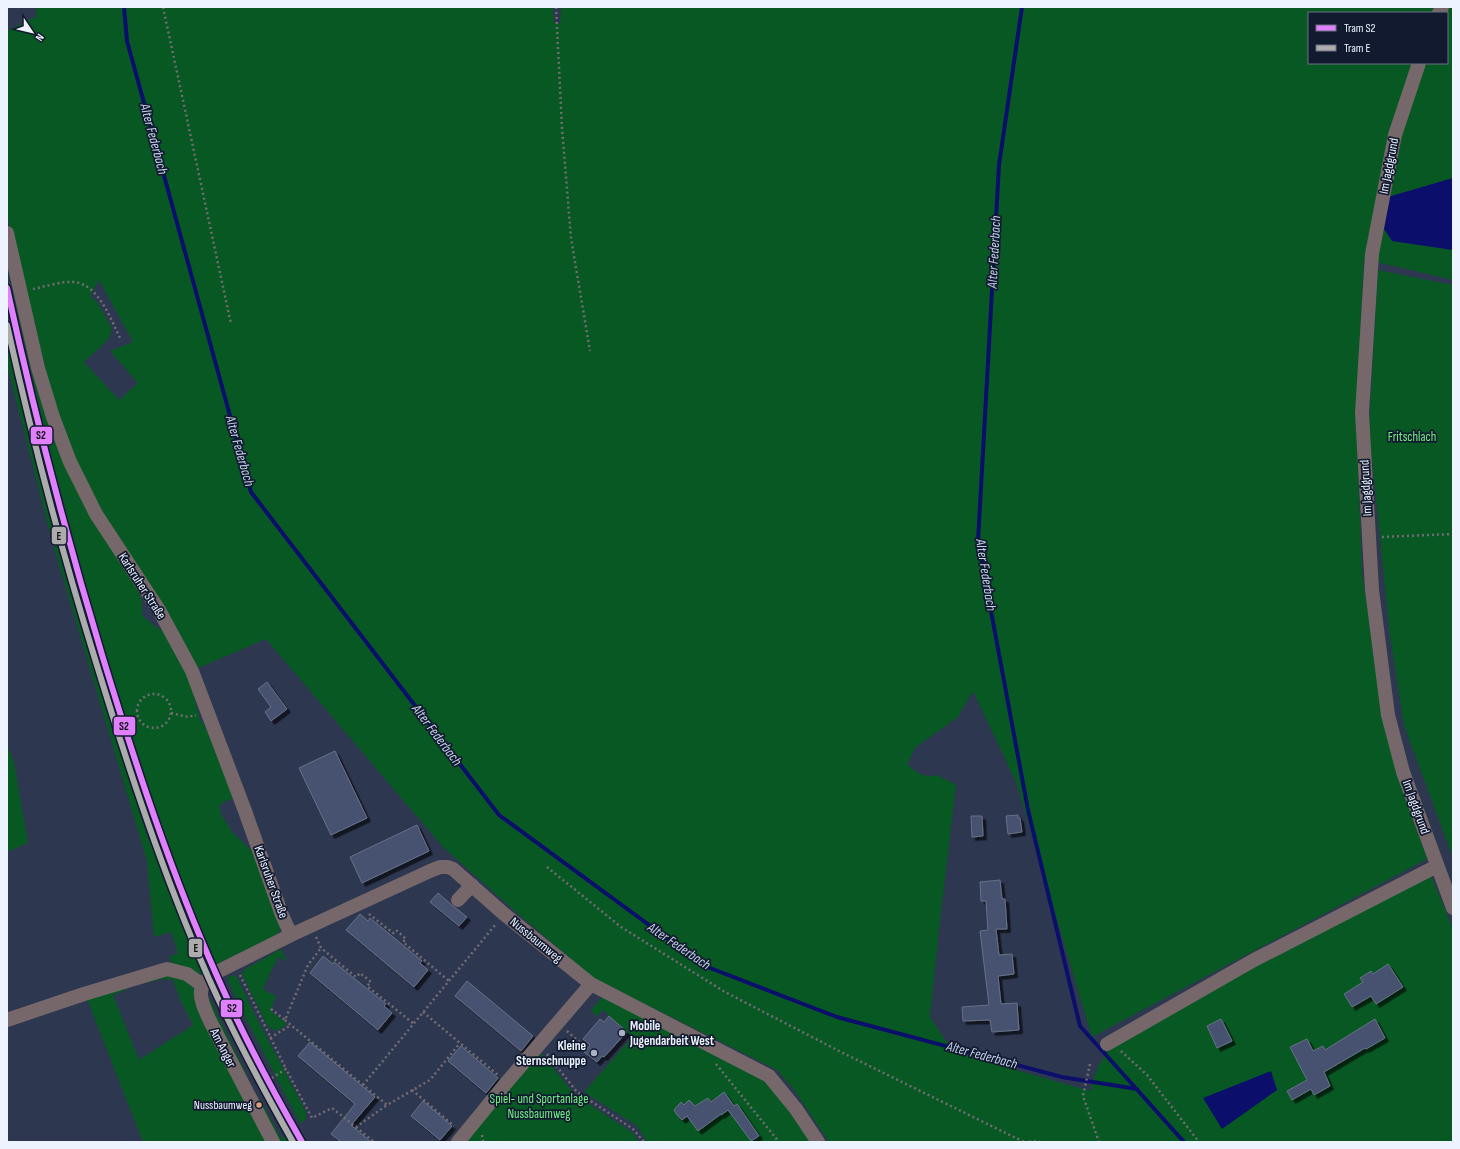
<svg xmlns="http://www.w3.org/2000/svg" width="1460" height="1149" viewBox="0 0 1460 1149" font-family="'Sofia Sans Condensed',sans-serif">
	<defs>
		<filter id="shadow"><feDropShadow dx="3.5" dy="3.5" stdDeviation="0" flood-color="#0009"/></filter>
	</defs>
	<rect width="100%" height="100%" fill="#2e3750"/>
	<path fill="#085824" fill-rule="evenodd" d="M36,7H553L554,22L560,24L561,7H1453V178L1388,197L1392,241L1453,250V280L1364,259L1356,412L1362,574L1385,722L1400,783L1427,859L1092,1037L1016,782L973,691L958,717L916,747L907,764C916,773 925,778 937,775L956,785L939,929L930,1017L953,1052L1090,1091L1098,1066L1110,1048L1149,1024L1430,873L1453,929V1142H829L792,1087L777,1070L595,979L517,913L443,847L266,639L196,669L104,514L78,466L56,410L7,215V31L37,16ZM1309,13H1447V63H1309ZM99,280L133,342L110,351L138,383L119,400L84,362L108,340L112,329L98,303L90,296Z
		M7,249L42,396L136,586L142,601V615L153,625L166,633L188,674L200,719L213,739L233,790L232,799L224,802L219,806L221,814L232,832L256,855L281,925L278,934L215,965L162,831L125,719L96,622L48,446L7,266Z
		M1378,270L1453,285V858L1404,725L1390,636L1369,429Z
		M7,337L33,452L57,538L112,726L148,838L204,972L200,975L174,967L169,957L178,953L171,932L154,937L147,861L52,541L7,365Z
		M7,746L14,762L28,843L7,852Z
		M281,949L287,961L278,957L263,989L276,996L271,1009L272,1012L287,1024L277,1031L268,1027L242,974L245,969Z
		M163,975L182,977L194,987L197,1005L266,1142H143L87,999L125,987L126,990L113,995L139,1060L193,1025L180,999L173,980L161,979L148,983L147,980Z
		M233,975L237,977L255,1015L306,1112V1120L300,1123L243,1013L227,978Z
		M604,995L766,1078L815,1142H647L637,1126L584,1092L632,1037L603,1010L597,1016L591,1010Z
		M209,997L247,1075L244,1077L208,1001Z
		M540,1055H543L575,1095L633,1133L639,1142H465L535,1057Z
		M260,1099L281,1138L286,1136L289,1142H280L256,1101Z"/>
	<path fill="#0b0f6b" d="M1453,178V250L1392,241L1382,226L1388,197Z
		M1271,1071L1277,1090L1222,1129L1203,1098Z"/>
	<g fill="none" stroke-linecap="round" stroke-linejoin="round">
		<path stroke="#0b0f6b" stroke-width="4" d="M124,7L127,41L251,492L499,815L705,966L837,1017L1062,1077L1137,1089
			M1022,7L999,165L978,541L1028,810L1080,1026L1184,1142"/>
	</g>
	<path fill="#47516f" stroke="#687187" filter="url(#shadow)" d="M267,682L287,709L271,721L265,712L271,707L258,689Z
		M335,751L367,818L331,835L299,768Z
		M1018,815V818H1020L1022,832L1008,834L1006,816Z
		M971,816H982L983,836L972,837Z
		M417,825L429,851L362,883L350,857Z
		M1000,880L1002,899H1005L1007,929H996L999,955L1012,954L1014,974L998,976L1001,1004L1017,1003L1019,1030L992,1032L990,1020L963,1021L962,1007L989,1005L980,931L988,930L986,901H981L980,882Z
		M438,893L453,906L467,917L459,926L430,902Z
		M360,914L368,921L370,918L422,961L420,963L428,970L414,987L346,930Z
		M323,956L333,964L334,962L386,1004L384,1006L392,1013L378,1030L310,973Z
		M1388,964L1403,987L1376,1004L1371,996L1352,1007L1344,994L1363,982L1360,978L1371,971L1373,974Z
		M467,981L533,1036L521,1051L455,996Z
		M609,1016L627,1032L604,1057L602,1056L597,1062L584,1052L590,1045L583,1039L600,1019L604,1022Z
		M1221,1019L1232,1041L1217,1048L1207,1026Z
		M1375,1019L1385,1038L1366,1049L1365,1048L1324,1072L1330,1086L1314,1095L1311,1089L1292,1100L1287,1091L1307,1080L1290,1047L1307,1039L1313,1051L1323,1046L1325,1050Z
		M310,1042L375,1097L351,1125L371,1142H341L331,1134L355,1104L298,1056Z
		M461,1046L498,1078L486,1093L448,1061Z
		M724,1092L734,1106L737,1104L759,1136L751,1141L728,1110L721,1115V1114L698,1131L687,1116L682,1120L677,1115L674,1110L681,1102L684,1105L689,1100L695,1106L708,1098L711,1102Z
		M423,1101L452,1126L440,1140L411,1116Z"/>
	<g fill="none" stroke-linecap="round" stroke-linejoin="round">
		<path stroke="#736d73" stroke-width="2.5" stroke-dasharray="2 3" stroke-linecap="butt" d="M163,7L231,324
			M556,7L562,128L571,238L590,351
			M33,289C43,287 63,281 72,282C98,282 111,320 120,338
			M1382,537L1453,534
			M137 711a17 17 0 1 1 34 0a17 17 0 1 1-34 0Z
			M171,713L188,717L196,715
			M547,867L621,927L725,992L841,1052L1024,1142
			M369,914L393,933L396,930L406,939L403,942L449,981
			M316,937L321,948L356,977L360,973L371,982L367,986L414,1024
			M240,975L286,1069
			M271,1009L285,1020L308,965L321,948
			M423,1012L498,1075
			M285,1020L387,1105L430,1080L460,1043
			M567,1031L593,1054L596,1051
			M270,1038L291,1025
			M1121,1051L1147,1075L1199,1142
			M547,1054L577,1092L633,1129L644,1142
			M716,1064L779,1142
			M1090,1064L1083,1096L1099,1142
			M363,1085L496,924
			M259,1086L286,1069L312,1118L332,1108L356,1127L387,1105
			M412,1090L454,1126
			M356,1127L374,1142
			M482,1135L483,1142
			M1029,1142L1033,1141L1040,1142"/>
		<path stroke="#75676a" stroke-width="14" d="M1439,13L1442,7
			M1419,63L1395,135L1372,254L1362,413L1372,590L1388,715L1403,772L1453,908
			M7,233L38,368L53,417L70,462L96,514L159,610L192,671L245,811L282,915L291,935
			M458,900L472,885
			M7,1020L84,994L167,969L187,974L202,985
			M1107,1044L1254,960L1437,866
			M273,1142L210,1021C201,1001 193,987 215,973L291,935L430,871L440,867H448L453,869L504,914L591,984L769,1076L796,1109L818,1142
			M458,1142L507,1082L591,984"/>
		<g stroke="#121a2f" stroke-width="9">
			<path id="tram-1" d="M7,288C34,413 66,536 103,658C136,766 171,873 217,976C242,1033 271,1088 302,1142"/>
		</g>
		<g stroke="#121a2f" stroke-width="9">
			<path id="tram-2" d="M7,325C32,438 61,549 95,659C128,767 163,875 209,979C234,1035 263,1089 293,1142"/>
		</g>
		<use href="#tram-1" stroke="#e180ff" stroke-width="6"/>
		<use href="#tram-2" stroke="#acacac" stroke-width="6"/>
	</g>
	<g fill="#aab1c2" stroke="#121a2f" stroke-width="1.5">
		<circle cx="622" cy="1033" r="4"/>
		<circle cx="594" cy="1053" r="4"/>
	</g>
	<circle fill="#d9a179" stroke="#121a2f" stroke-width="1.5" cx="259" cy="1105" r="3.5"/>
	<g text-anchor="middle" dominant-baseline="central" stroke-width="3.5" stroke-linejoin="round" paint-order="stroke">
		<g font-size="12" fill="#edf3ff" stroke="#121a2f" text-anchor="end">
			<text x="252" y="1105">Nussbaumweg</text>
		</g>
		<g font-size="13" fill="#edf3ff" stroke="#121a2f">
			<text transform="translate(1389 166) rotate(-79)">Im Jagdgrund</text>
			<text transform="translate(1366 488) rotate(-93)">Im Jagdgrund</text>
			<text transform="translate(142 586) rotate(57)">Karlsruher Straße</text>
			<text transform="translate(1416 807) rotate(70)">Im Jagdgrund</text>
			<text transform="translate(271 882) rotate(70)">Karlsruher Straße</text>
			<text transform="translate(536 940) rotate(39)">Nussbaumweg</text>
			<text transform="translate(223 1048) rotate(63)">Am Anger</text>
		</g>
		<g font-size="13" fill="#71f284" stroke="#121a2f">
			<text x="1412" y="437">Fritschlach</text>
			<text x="539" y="1099">Spiel- und Sportanlage<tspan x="539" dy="15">Nussbaumweg</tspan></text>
		</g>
		<g font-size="13" font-weight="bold" fill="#edf3ff" stroke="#121a2f" text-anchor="start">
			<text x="630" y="1026">Mobile<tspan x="630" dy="15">Jugendarbeit West</tspan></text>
			<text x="586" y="1046" text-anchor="end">Kleine<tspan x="586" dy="15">Sternschnuppe</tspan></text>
		</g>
		<g font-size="14" font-style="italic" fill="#c5d1ea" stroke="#121a2f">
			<text transform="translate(154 139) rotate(75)">Alter Federbach</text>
			<text transform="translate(994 252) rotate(-87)">Alter Federbach</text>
			<text transform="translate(240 451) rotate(74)">Alter Federbach</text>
			<text transform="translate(986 575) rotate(81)">Alter Federbach</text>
			<text transform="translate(437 735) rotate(53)">Alter Federbach</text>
			<text transform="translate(679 946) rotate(34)">Alter Federbach</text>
			<text transform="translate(982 1055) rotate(15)">Alter Federbach</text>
		</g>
	</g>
	<g stroke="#121a2f" stroke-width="1.5">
		<rect x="30" y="426" width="23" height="19" rx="4" fill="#e180ff"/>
		<rect x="51" y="526" width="16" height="19" rx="4" fill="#acacac"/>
		<rect x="113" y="716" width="23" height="20" rx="4" fill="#e180ff"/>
		<rect x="188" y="938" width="15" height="20" rx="4" fill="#acacac"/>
		<rect x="220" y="999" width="23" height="19" rx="4" fill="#e180ff"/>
	</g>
	<g font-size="11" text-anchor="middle" font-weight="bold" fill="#111">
		<text x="41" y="439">S2</text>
		<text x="59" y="540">E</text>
		<text x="124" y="730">S2</text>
		<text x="196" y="952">E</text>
		<text x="232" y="1012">S2</text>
	</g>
	<rect width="1460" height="1149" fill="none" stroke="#edf3ff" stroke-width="16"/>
	<rect x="1308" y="12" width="140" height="52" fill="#121a2f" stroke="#6a7182"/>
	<rect x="1316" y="25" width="20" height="6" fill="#e180ff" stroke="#6a7182"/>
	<text x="1344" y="32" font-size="12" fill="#edf3ff">Tram S2</text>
	<rect x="1316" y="45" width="20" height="6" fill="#acacac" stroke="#6a7182"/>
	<text x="1344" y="52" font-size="12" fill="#edf3ff">Tram E</text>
	<g transform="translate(32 32) rotate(125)" stroke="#121a2f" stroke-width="3" paint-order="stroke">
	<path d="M0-3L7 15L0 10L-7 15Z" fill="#edf3ff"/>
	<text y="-6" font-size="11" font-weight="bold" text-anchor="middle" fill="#edf3ff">N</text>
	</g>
</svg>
